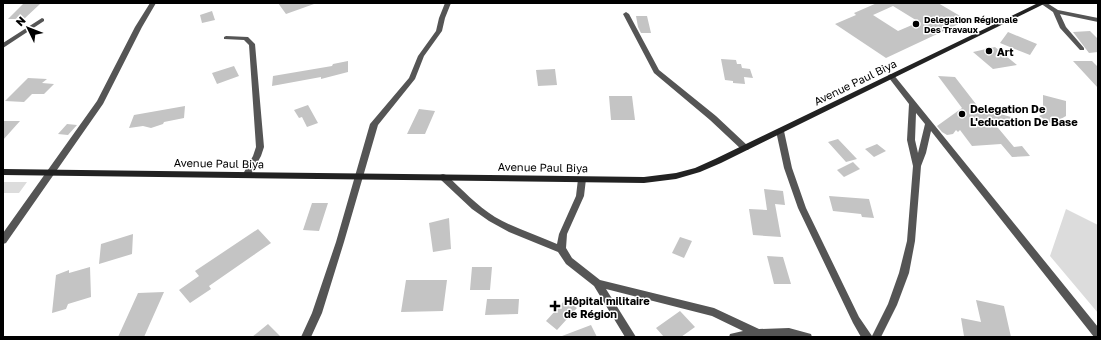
<svg xmlns="http://www.w3.org/2000/svg" width="1101" height="340" viewBox="0 0 1101 340" font-family="'Golos Text',sans-serif">
	<rect width="100%" height="100%" fill="#fff"/>
	<path fill="#dcdcdc" d="M3,182H27L19,193H3Z
		M1066,209L1098,225V313L1050,256Z"/>
	<path fill="#c4c4c4" fill-rule="evenodd" d="M24,3L40,4L24,19H8Z
		M278,3H314V4L286,14Z
		M877,3H938L967,20L886,58L835,24L856,15L854,13ZM893,6L919,22L898,31L873,15Z
		M212,11L215,20L202,23L200,15Z
		M636,16H647L651,33H641L638,27Z
		M1090,31L1098,39V52L1089,53L1073,32Z
		M1008,32L1037,44L1030,55L1000,43Z
		M995,47L1017,65L993,69L973,52Z
		M721,59L736,60L737,64H741L742,68L750,69L753,78L744,77L745,84L733,83V81L725,80Z
		M348,61V72L321,79V77L272,86L273,76L332,66L333,64Z
		M1073,61H1092L1098,67V88Z
		M234,66L239,76L217,84L212,73Z
		M555,69L557,85L538,86L536,70Z
		M938,76L955,77L979,108L1011,117L1010,127L994,123L1014,147L1022,146L1030,156L1012,157L1001,144L972,146L960,130L958,132L956,130L953,134L947,135L942,132L937,126L962,108Z
		M28,78L47,79L42,83L54,84L44,94H32L24,102L5,101Z
		M1043,95L1066,101V116L1052,124L1039,116L1043,114Z
		M609,96H632L635,120H611Z
		M308,105L318,123L307,127L302,117L299,118L294,110Z
		M185,106L184,118L164,122L163,124L151,128L143,126L129,128L134,115Z
		M419,109L435,111L425,134H407Z
		M3,121H20L3,140Z
		M67,124L77,125L68,135L58,134Z
		M838,139L857,159L846,162L828,142Z
		M877,144L886,151L874,157L865,149Z
		M853,162L860,169L844,177L837,170Z
		M764,189L783,191L785,205L775,204L781,237L753,235L749,209L767,210Z
		M829,196L869,199L874,218L862,217L861,214L833,211Z
		M312,203H328L319,231L303,230Z
		M449,218L451,249L433,252L429,223Z
		M258,229L271,243L209,286L211,289L190,303L179,290L199,276L195,271Z
		M133,234L132,254L99,264L101,244Z
		M680,237L692,241L684,258L672,253Z
		M767,256L783,257L791,284H774Z
		M90,267L91,297L68,304L66,309L52,313L56,275L69,270V273Z
		M472,267H492L490,290H470Z
		M406,280H447L443,311L401,312Z
		M164,292L144,337H118L138,293Z
		M487,299H519L518,314L485,315Z
		M565,300L577,308L557,330L546,321Z
		M976,300L1004,306L1011,337H971L964,336L961,318L981,322Z
		M680,311L695,327L681,337H664L656,328Z
		M268,324L281,337H252Z
		M591,325L597,337H562V336Z"/>
	<g fill="none" stroke-linecap="round" stroke-linejoin="round">
		<path fill="#555" fill-rule="evenodd" d="M150,3H156L142,27L103,104L6,243L3,244V233L97,101L135,27Z
			M445,3H451L445,18L442,31L424,56L415,79L378,125L344,242L322,313L311,337H301L312,313L336,242L370,124L409,78L418,56L436,31L439,18Z
			M1040,3H1047L1058,10L1098,18V22L1060,14L1066,27L1084,48V50H1080L1060,28L1053,12Z
			M626,12L629,14L659,70L716,116L748,146L749,148L748,150H742L710,120L654,73L623,14Z
			M42,18L44,19V21L3,48V43Z
			M226,36L248,37L255,44L264,147L261,156L250,176H244L243,174L253,156L256,147L249,45L244,40L224,39V37Z
			M889,74H893L1098,327V337H1094L931,131L926,153L921,166L915,241L909,273L897,305L881,337H861L853,323L798,208L784,168L776,131L780,128L784,131L792,168L806,208L859,317L872,336L888,304L899,273L907,241L913,166L907,140L909,104L889,78L888,76ZM916,113L925,124L918,153L915,140Z
			M443,174L446,175C462,189 477,206 495,217C514,228 537,235 557,244L559,234L576,196L578,179L579,177H585L586,179L584,196L567,234L566,248L572,258L600,280L714,308L759,329L789,328L811,334L812,337H729L730,334L743,331L712,316L606,289L636,337H625L594,286L566,264L558,252L509,232L489,221L472,209L440,179L439,177L440,175Z"/>
		<path fill="#222" fill-rule="evenodd" d="M1038,3H1046L721,163L700,172L676,179L644,183L3,175V169L644,177L676,173L695,168L715,159Z"/>
	</g>
	<g fill="#000" stroke="#fff" stroke-width="1.5">
		<circle cx="916" cy="24" r="4"/>
		<circle cx="989" cy="51" r="4"/>
		<circle cx="962" cy="114" r="4"/>
		<path d="M553 300h4v4h4v4h-4v4h-4v-4h-4v-4h4z"/>
	</g>
	<g text-anchor="middle" dominant-baseline="central" stroke-width="3" stroke-linejoin="round" paint-order="stroke">
		<g font-size="9" font-weight="bold" fill="#000" stroke="#fff" text-anchor="start">
			<text x="924" y="19">Delegation Régionale<tspan x="924" dy="10">Des Travaux</tspan></text>
		</g>
		<g font-size="11" font-weight="bold" fill="#000" stroke="#fff" text-anchor="start">
			<text x="997" y="51">Art</text>
			<text x="970" y="108">Delegation De<tspan x="970" dy="13">L'education De Base</tspan></text>
			<text x="564" y="300">Hôpital militaire<tspan x="564" dy="13">de Région</tspan></text>
		</g>
		<g font-size="11" fill="#000" stroke="#fff">
			<text transform="translate(855 82) rotate(-26)">Avenue Paul Biya</text>
			<text transform="translate(219 163) rotate(1)">Avenue Paul Biya</text>
			<text transform="translate(543 167) rotate(1)">Avenue Paul Biya</text>
		</g>
	</g>
	<rect width="1101" height="340" fill="none" stroke="#000000" stroke-width="8"/>
	<g transform="translate(28 28) rotate(313)" stroke="#ffffff" stroke-width="3" paint-order="stroke">
	<path d="M0-3L7 15L0 10L-7 15Z" fill="#000000"/>
	<text y="-6" font-size="11" font-weight="bold" text-anchor="middle" fill="#000000">N</text>
	</g>
</svg>
